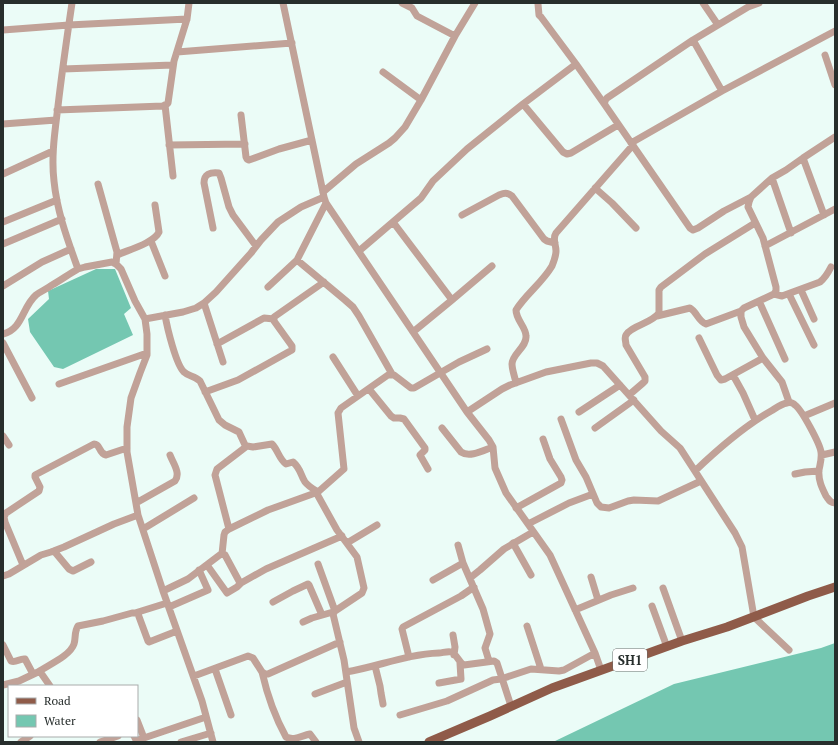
<svg xmlns="http://www.w3.org/2000/svg" width="838" height="745" viewBox="0 0 838 745" font-family="'PT Serif',serif">
	<rect width="100%" height="100%" fill="#ebfcf7"/>
	<path fill="#74c7b1" d="M96,269H115L131,308L124,314L133,335L63,369L54,367L30,332L28,319L49,299L48,291Z
		M835,643V742H553L674,684L821,648Z"/>
	<g fill="none" stroke-linecap="round" stroke-linejoin="round">
		<path stroke="#c1a298" stroke-width="7" d="M72,3C67,37 62,71 58,106C55,131 51,156 54,181C57,212 68,241 78,269
			M283,3L324,197L326,203L467,412L489,440L493,447L495,468L506,493L550,555L595,653L601,670
			M402,3L412,8L417,16L455,36
			M703,3L718,25
			M538,4L539,15L541,17L576,64L605,105
			M3,30L69,25L187,19
			M693,40L722,91
			M177,52L292,43
			M825,55L835,85
			M63,69L173,65
			M383,72L421,100
			M523,104L563,152L567,154L571,153L618,125
			M165,105L173,176
			M57,110L163,106L167,104L168,103L174,61L187,19L189,3
			M241,115L246,157L247,159L249,160L279,149L312,140
			M3,124L56,120
			M631,143L722,91L835,31
			M169,145L245,144
			M803,158L824,215
			M3,174L53,151
			M772,178L791,233
			M98,184L117,252L116,264
			M595,188L612,203L636,228
			M323,192L356,164L389,143L395,138L405,127L421,100L455,36L475,3
			M751,197L724,211L698,228L693,230L690,228L605,105C604,102 605,100 607,98L693,40L748,7L759,3
			M462,215L499,195C504,193 507,192 512,196L544,239L547,241L555,243
			M3,222L57,200
			M393,222L452,300
			M213,228L204,183C204,174 210,172 219,173L221,178L229,207L233,215L256,246
			M151,241L165,276
			M3,244L62,219
			M765,246L835,209
			M359,251L421,198L433,181L467,149L523,104L576,64
			M117,255C128,250 154,243 159,232L155,205
			M297,260L345,300L353,307L359,316L392,374
			M3,286L42,262L71,249
			M268,287L297,260L326,203
			M801,290L814,319
			M774,294L782,296L820,282C826,277 828,273 831,267
			M789,294L814,345
			M759,301L785,359
			M204,303L223,362
			M165,315C167,327 176,365 184,372C188,376 195,376 200,381L219,420L225,425L239,432L245,445L247,446L253,447L272,444C278,450 279,459 286,464L293,462C301,469 300,474 305,482C308,486 313,489 318,492
			M657,316L690,308C697,312 698,321 706,324L741,311
			M413,332L452,300L492,266
			M3,334C23,329 22,307 36,295C41,291 47,289 52,285C61,280 69,274 78,269L85,267L112,262L116,264L121,269L135,301L145,319L183,312L196,308L204,303L216,292L251,253L261,240L278,222L301,207L324,197
			M699,338L717,375L721,380L725,379L763,358
			M3,343L32,398
			M217,344L264,318L274,319
			M333,357L358,396
			M733,375L743,393L755,420
			M516,383C515,377 512,370 512,364C512,354 527,347 526,336C526,327 516,320 516,310C526,294 542,283 552,266C554,261 556,256 556,251C556,244 552,239 556,233L633,145
			M59,384L147,353
			M369,389L391,416L394,418H400L404,419L425,448V450L420,455L428,469
			M205,392L238,380L267,364L292,350V346L274,321V317L324,282
			M629,395L643,383L645,381V377L626,345C626,341 624,338 626,335C631,326 652,323 659,313V290L661,287L705,254L755,223
			M789,402L782,382L763,358L744,327L741,317V311L744,308L774,294L776,291V287L763,238L748,207L749,202L751,197L772,178L786,170L803,158L835,137
			M467,412L502,389L510,385L546,372L591,363H597L603,366L661,431L680,448L735,533L742,547L754,617L789,650
			M579,412L620,385
			M804,416L835,403
			M561,419L576,460L586,477L597,503L601,507L609,508L628,501L634,500L658,501L701,481
			M442,428L461,452C470,458 484,450 493,447
			M595,428L634,400
			M3,436L9,445
			M822,455L835,452
			M695,471C718,449 743,427 771,411C776,408 781,404 787,403C790,402 793,403 795,405C802,410 820,444 821,452C822,459 820,464 819,470C818,480 822,488 826,496C829,500 830,503 835,503
			M795,474L805,472L819,471
			M136,503L175,481C181,473 173,463 170,455
			M516,508L561,483L562,480L561,477L550,459L543,439
			M138,515L163,591L202,701L213,742
			M528,524L569,503L593,494
			M143,529L194,498
			M229,529L215,475L217,469L247,446
			M347,543L377,525
			M513,543L531,575
			M458,545L463,563L483,609L490,634L485,648L489,661
			M54,551L69,569L73,571L91,562
			M222,554L224,535L225,532L229,529L268,510L318,492
			M318,564L335,611
			M23,565L5,522L4,517L6,513L39,491L40,487L35,477V475L94,444C101,444 98,453 106,455L127,448
			M207,565L227,593L237,587L241,583
			M3,576L9,574L41,555L51,552L64,547L114,524L138,515L127,452V427L131,398L140,373L147,355V334L145,319
			M591,577L598,600
			M470,578L480,570L504,549L533,532
			M433,580L463,563
			M663,588L682,641
			M163,591L188,579L221,554H223L225,555L239,581L241,583L266,569L342,536
			M273,602L293,591L308,584L309,585L322,615
			M652,606L667,647
			M169,607L208,590L199,570
			M575,610L611,595L633,588
			M135,613L167,603
			M303,622L312,618L333,612
			M527,626L541,669
			M453,635L455,647L454,655
			M3,645L11,661C16,663 20,658 25,659L33,674
			M409,657L402,629L403,627L461,596L474,587
			M375,666L380,686L381,693L383,704
			M215,669L231,715
			M38,672C48,665 70,656 74,644C76,638 74,632 78,626L103,621L132,613H135L138,614L148,641L149,642L177,631
			M262,672C267,694 275,717 286,737C294,741 301,736 310,734L316,742
			M346,672C377,667 407,654 439,653C442,653 448,651 451,652C457,654 459,663 464,665L494,661L497,663L511,706
			M194,676L248,656L253,658L262,672L265,674H268L340,642
			M439,683L461,679L460,663
			M3,685L19,681L38,672L41,673L50,686
			M315,694L347,682
			M400,715L447,701L493,680L501,679L531,669L559,671L564,670L595,653
			M137,720L144,738
			M134,736L136,740H138L206,717
			M21,742L30,736
			M100,742L118,736
			M181,742L211,733
			M359,742L354,728L344,660L333,614L335,611L362,593L364,588L357,557L337,530L317,494L318,492L344,469L338,413L341,408L388,375H394L411,388H414L459,362L487,349"/>
		<path stroke="#8f5b49" stroke-width="9" d="M429,742L490,716L552,688L682,641L727,627L808,596L835,587"/>
	</g>
	<g text-anchor="middle" dominant-baseline="central" stroke-width="3" stroke-linejoin="round" paint-order="stroke">
		<rect fill="#fff" stroke="#686d6b" stroke-width="1" x="613" y="649" width="34" height="22" rx="3"/>
		<g font-size="13" font-weight="bold" fill="#272e2c">
			<text x="630" y="660">SH1</text>
		</g>
	</g>
	<rect width="838" height="745" fill="none" stroke="#272e2c" stroke-width="8"/>
	<rect x="8" y="685" width="130" height="52" fill="#ffffff" stroke="#a9abab"/>
	<rect x="16" y="698" width="20" height="6" fill="#8f5b49" stroke="#a9abab"/>
	<text x="44" y="705" font-size="12" fill="#272e2c">Road</text>
	<rect x="16" y="715" width="20" height="12" fill="#74c7b1" stroke="#a9abab"/>
	<text x="44" y="725" font-size="12" fill="#272e2c">Water</text>
</svg>
